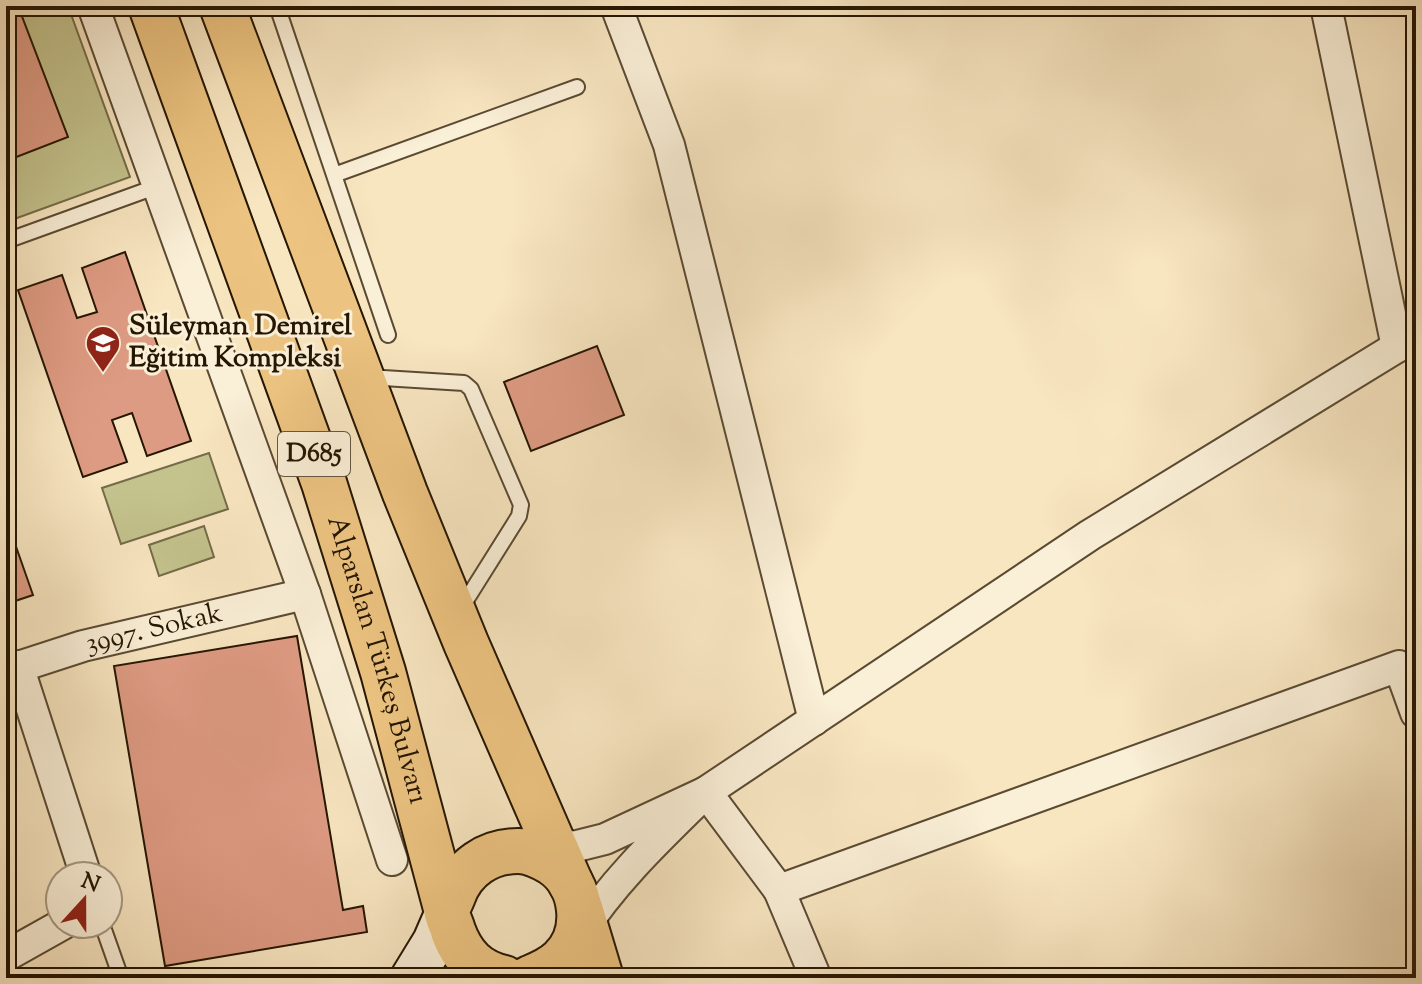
<svg xmlns="http://www.w3.org/2000/svg" width="1422" height="984" viewBox="0 0 1422 984" font-family="'Sorts Mill Goudy',serif">
	<rect width="100%" height="100%" fill="#f8e6c1"/>
	<filter id="stains"><feTurbulence type="fractalNoise" baseFrequency=".0025" numOctaves="4"/><feColorMatrix values="0 0 0 0 .2 0 0 0 0 .09 0 0 0 0 .02 0 0 0 .5 -.17"/></filter>
	<radialGradient id="worn" r=".72"><stop offset=".6" stop-color="#630" stop-opacity="0"/><stop offset="1" stop-color="#630" stop-opacity=".3"/></radialGradient>
	<path fill="#c4c38e" stroke="#746c48" stroke-width="2" d="M6,6H68L130,177L6,222Z
		M209,453L228,509L121,544L102,488Z
		M204,526L214,557L159,576L149,545Z"/>
	<path fill="#de9b83" stroke="#251602" stroke-width="2" d="M6,6H18L68,137L6,161Z
		M125,252L191,441L147,456L132,413L112,420L127,462L83,477L18,290L62,275L77,318L97,312L82,268Z
		M597,346L624,415L531,451L504,382Z
		M6,518L33,595L6,604Z
		M297,636L343,910L363,906L367,932L165,966L114,666Z"/>
	<g fill="none" stroke-linecap="round" stroke-linejoin="round">
		<g stroke="#5a4a32" stroke-width="18">
			<path id="lane" d="M277,6L388,335
				M334,175L577,87
				M6,241L158,186
				M367,377L464,383L471,389L521,505L519,516L460,610
				M102,924L121,978"/>
		</g>
		<g stroke="#5a4a32" stroke-width="34">
			<g id="street">
				<path d="M93,6L305,594L392,860"/>
				<path d="M616,6L669,145L814,720"/>
				<path d="M1326,6L1397,347"/>
				<path d="M18,666L86,876"/>
				<path id="s1" d="M6,671L83,646L305,594"/>
				<path d="M539,849L577,846L605,839L706,792C660,837 613,881 578,936"/>
				<path d="M779,890L1399,666L1416,713"/>
				<path d="M6,956L63,924"/>
				<path d="M816,978L779,890L706,792L1090,535L1397,347L1416,339"/>
			</g>
		</g>
		<g stroke="#251602" stroke-width="46">
			<path id="secondary" d="M412,978L434,942L447,912"/>
		</g>
		<g stroke="#251602" stroke-width="48">
			<g id="highway">
				<path id="s2" d="M151,6L324,483L383,672L447,912"/>
				<path d="M222,6L405,493L466,643L571,884"/>
				<path d="M580,908L601,978"/>
				<path d="M504,978C477,972 462,956 453,931C452,926 448,919 447,913C447,908 451,901 453,896C463,868 488,851 518,851C531,851 542,857 552,863C584,884 589,934 561,960C552,969 542,973 530,978"/>
			</g>
		</g>
		<use href="#lane" stroke="#faefd7" stroke-width="14"/>
		<use href="#street" stroke="#faefd7" stroke-width="30"/>
		<use href="#secondary" stroke="#faefd7" stroke-width="42"/>
		<use href="#highway" stroke="#ecc380" stroke-width="44"/>
	</g>
	<defs>
		<g id="school-pin" transform="scale(1.8)"><path d="M0 17L-7.5 6A9.5 9.5 0 1 1 7.5 6Z" fill="#8f2418" stroke="#faefd7"/><path d="M0-5L7-2L0 1L-7-2ZM-4 1L0 2.5L4 1V4Q0 6-4 4Z" fill="#fff"/></g>
	</defs>
	<g fill-rule="evenodd">
		<use href="#school-pin" x="103" y="343"/>
	</g>
	<g text-anchor="middle" dominant-baseline="central" stroke-width="6" stroke-linejoin="round" paint-order="stroke">
		<rect fill="#faefd7" stroke="#655742" stroke-width="2" x="278" y="432" width="72" height="44" rx="6"/>
		<g font-size="26" font-weight="bold" fill="#251602">
			<text x="314" y="454">D685</text>
		</g>
		<g font-size="28" font-weight="bold" fill="#251602" stroke="#faefd7" text-anchor="start">
			<text x="129" y="327">Süleyman Demirel<tspan x="129" dy="32">Eğitim Kompleksi</tspan></text>
		</g>
		<g font-size="28" fill="#251602" stroke="#faefd7">
			<text stroke="none"><textPath href="#s1" startOffset="154">3997. Sokak</textPath></text>
			<text stroke="none"><textPath href="#s2" startOffset="692">Alparslan Türkeş Bulvarı</textPath></text>
		</g>
	</g>
	<rect width="1422" height="984" fill="none" stroke="#f8e6c1" stroke-width="32"/>
	<rect x="8" y="8" width="1406" height="968" fill="none" stroke="#251602" stroke-width="4"/>
	<rect x="16" y="16" width="1390" height="952" fill="none" stroke="#251602" stroke-width="2"/>
	<g transform="translate(84 900) rotate(21)"><circle r="38" fill="#faefd7" stroke="#a59882" stroke-width="2"/>
	<path d="M0-6L14 30L0 20L-14 30Z" fill="#8f2418"/>
	<text y="-12" font-size="22" font-weight="bold" text-anchor="middle" fill="#251602">N</text>
	</g>
	<rect width="100%" height="100%" filter="url(#stains)"/>
	<rect width="100%" height="100%" fill="url(#worn)"/>
</svg>
